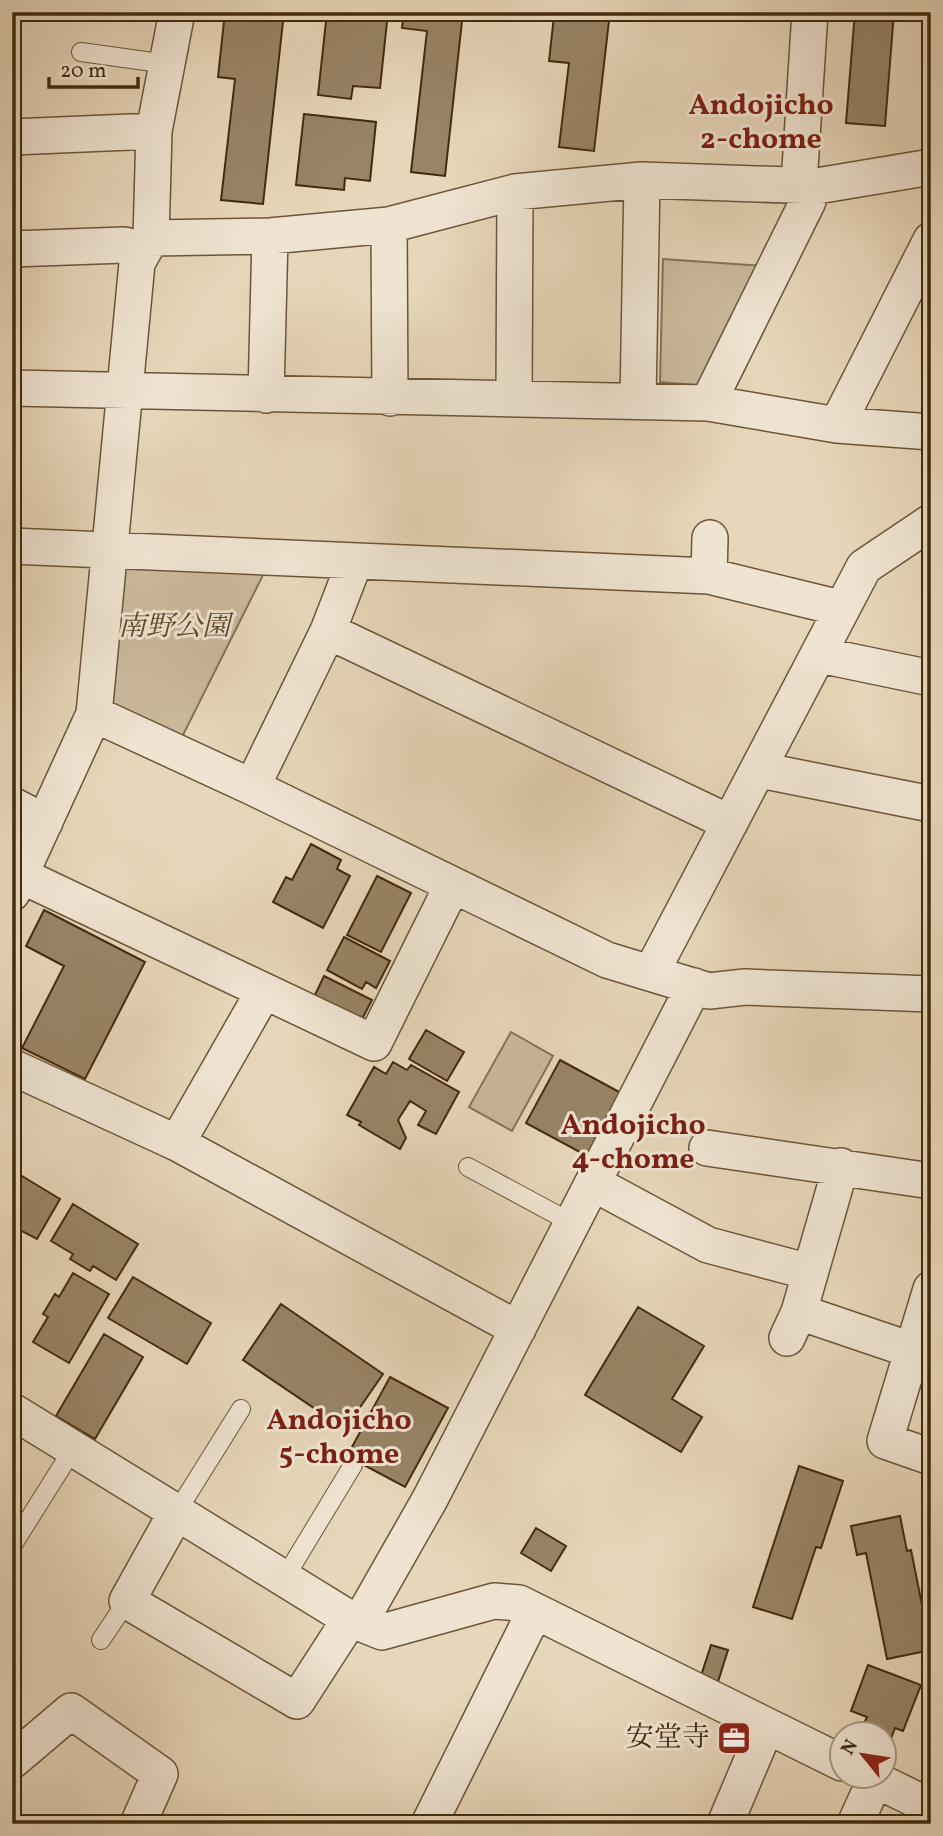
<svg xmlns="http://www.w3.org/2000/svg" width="943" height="1836" viewBox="0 0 943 1836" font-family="Vollkorn,'Noto Serif JP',serif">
	<rect width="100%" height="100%" fill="#e7d6b9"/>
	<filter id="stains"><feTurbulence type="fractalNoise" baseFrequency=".00286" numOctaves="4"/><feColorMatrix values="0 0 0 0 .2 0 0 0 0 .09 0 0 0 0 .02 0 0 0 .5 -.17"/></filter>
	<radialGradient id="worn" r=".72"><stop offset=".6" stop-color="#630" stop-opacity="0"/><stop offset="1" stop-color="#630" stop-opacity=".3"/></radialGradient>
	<path fill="#cbb99c" stroke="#877254" stroke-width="2" d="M663,259L765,266L706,386L660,382Z
		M130,564L266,569L181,739L110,704L122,571Z
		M511,1032L553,1056L512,1131L469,1107Z"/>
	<path fill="#988466" stroke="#432b0d" stroke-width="2" d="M225,12H284L263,204L221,200L235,79L218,77Z
		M327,12H388L380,88L353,86L351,99L318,95Z
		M404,12H463L445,176L411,172L427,31L402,28Z
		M488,12H515L514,21L488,18Z
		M526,12H559L558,16Z
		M575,12H610L594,151L559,147L569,63L549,61L554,16L574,18Z
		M855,12H894L885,126L846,123Z
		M931,36V130L924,129Z
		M304,114L376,122L370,181L345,178L344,190L296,185Z
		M311,844L341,860L337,869L350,876L323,928L273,902L286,877L292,880Z
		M377,876L411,893L381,952L347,935Z
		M44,910L145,962L85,1079L22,1048L64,966L26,946Z
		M344,937L390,961L376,988L366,982L362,989L327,970Z
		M324,976L372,1000L359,1025L312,1001Z
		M426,1030L464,1052L447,1081L409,1059Z
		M560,1060L621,1093L587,1156L526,1123Z
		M393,1062L407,1070L411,1065L459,1092L436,1134L418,1125L426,1111L410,1101L398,1120L406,1138L400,1149L359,1125L361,1122L347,1115L374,1067L386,1074Z
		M12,1170L60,1199L37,1239L12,1226Z
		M73,1204L138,1244L116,1280L93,1266L90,1271L70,1259L73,1254L51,1241Z
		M73,1273L109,1294L69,1363L33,1342L48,1317L43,1314L55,1294L59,1297Z
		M133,1277L211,1323L187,1364L108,1318Z
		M281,1304L383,1374L345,1429L243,1360Z
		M638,1307L704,1346L672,1399L702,1417L681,1452L585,1395Z
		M104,1334L143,1357L95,1439L56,1416Z
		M390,1377L448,1408L405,1487L347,1456Z
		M799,1466L843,1481L821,1548L816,1547L792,1619L753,1607Z
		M900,1516L907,1551L911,1550L931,1650L887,1659L866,1553L857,1555L851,1526Z
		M536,1528L566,1546L551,1571L521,1553Z
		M711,1645L728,1650L717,1685L700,1679Z
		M868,1665L921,1685L903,1731L895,1728L890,1741L884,1739V1734L861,1730L867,1717L851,1711Z
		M732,1734H737V1742L732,1743L729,1739Z"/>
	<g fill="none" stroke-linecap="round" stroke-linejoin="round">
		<g stroke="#6c5638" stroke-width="20">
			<path id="lane" d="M81,52L167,64
				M468,1167L572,1223
				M176,1513L241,1409
				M12,1546L73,1449
				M284,1579L353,1465
				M101,1640L127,1601"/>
		</g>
		<g stroke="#6c5638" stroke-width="38">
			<path id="street" d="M12,137L154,131
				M799,184L810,12
				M389,225L390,398
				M151,238L270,236L389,225L515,192L642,180L817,186L931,167
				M12,249L124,245L144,250
				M12,388L708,403L837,425L931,432
				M266,395L270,236
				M514,398L515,192
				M638,400L642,180
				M708,403L808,201V185
				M837,425L931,240
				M12,546L709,576L840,608
				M709,576L710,538
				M328,631L730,823
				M820,655L931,678
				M94,714L252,787L607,960L709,991L745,987L931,994
				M760,770L931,804
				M252,787L328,631L355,561
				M12,805L45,822
				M20,875L374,1043L452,886
				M12,893L94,714L137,263L151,238L154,131L177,12
				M651,973L864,567L931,522
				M12,1067L177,1143L518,1329
				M177,1143L264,991
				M707,1148L931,1181
				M593,1183L708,1245L810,1272
				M931,1289L885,1441L931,1457
				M799,1312L914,1351
				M787,1338L799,1312L841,1166
				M12,1411L350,1619L382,1632L494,1601L519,1603L842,1763
				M176,1513L127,1601L297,1701L350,1619
				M360,1622L430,1499L694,986
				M12,1761L71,1711L160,1774L138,1824
				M868,1776L931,1807
				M429,1824L535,1611
				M725,1824L766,1727
				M855,1824L875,1780"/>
		</g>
		<use href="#lane" stroke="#efe4d2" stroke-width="18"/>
		<use href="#street" stroke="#efe4d2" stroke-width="35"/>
	</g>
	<defs>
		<g id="office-square" transform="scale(1.75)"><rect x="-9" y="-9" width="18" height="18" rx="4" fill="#8f2418" stroke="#efe4d2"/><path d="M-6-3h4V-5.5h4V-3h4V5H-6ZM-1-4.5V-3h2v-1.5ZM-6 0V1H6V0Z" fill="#fff"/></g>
	</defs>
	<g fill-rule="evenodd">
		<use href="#office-square" x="734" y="1738"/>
	</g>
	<g text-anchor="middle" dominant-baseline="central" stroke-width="6" stroke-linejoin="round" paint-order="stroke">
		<g font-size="28" font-style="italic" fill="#5e472a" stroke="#efe4d2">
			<text x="174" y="627">南野公園</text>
		</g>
		<g font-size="28" fill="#432b0d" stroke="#efe4d2" text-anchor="end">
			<text x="710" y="1738">安堂寺</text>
		</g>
		<g font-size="30" font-weight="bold" fill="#7a1f14" stroke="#efe4d2">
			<text x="761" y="106">Andojicho<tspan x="761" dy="34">2-chome</tspan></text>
			<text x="633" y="1126">Andojicho<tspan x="633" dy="34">4-chome</tspan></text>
			<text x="339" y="1421">Andojicho<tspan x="339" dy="34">5-chome</tspan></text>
		</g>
	</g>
	<rect width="943" height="1836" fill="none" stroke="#e7d6b9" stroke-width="42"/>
	<rect x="14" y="14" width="915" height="1808" fill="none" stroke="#432b0d" stroke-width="3.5"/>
	<rect x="21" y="21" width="901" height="1794" fill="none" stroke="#432b0d" stroke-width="2"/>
	<g transform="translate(863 1755) rotate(300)"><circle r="33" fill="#efe4d2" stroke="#aa9a83" stroke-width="2"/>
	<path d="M0-5L12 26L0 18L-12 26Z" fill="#8f2418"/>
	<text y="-10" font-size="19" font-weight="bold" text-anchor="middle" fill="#432b0d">N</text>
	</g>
	<path d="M49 77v10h89v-10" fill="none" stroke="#432b0d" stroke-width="3.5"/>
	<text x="60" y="77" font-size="21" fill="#432b0d" stroke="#efe4d2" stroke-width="5" paint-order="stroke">20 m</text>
	<rect width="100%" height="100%" filter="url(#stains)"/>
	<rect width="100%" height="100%" fill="url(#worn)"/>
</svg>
